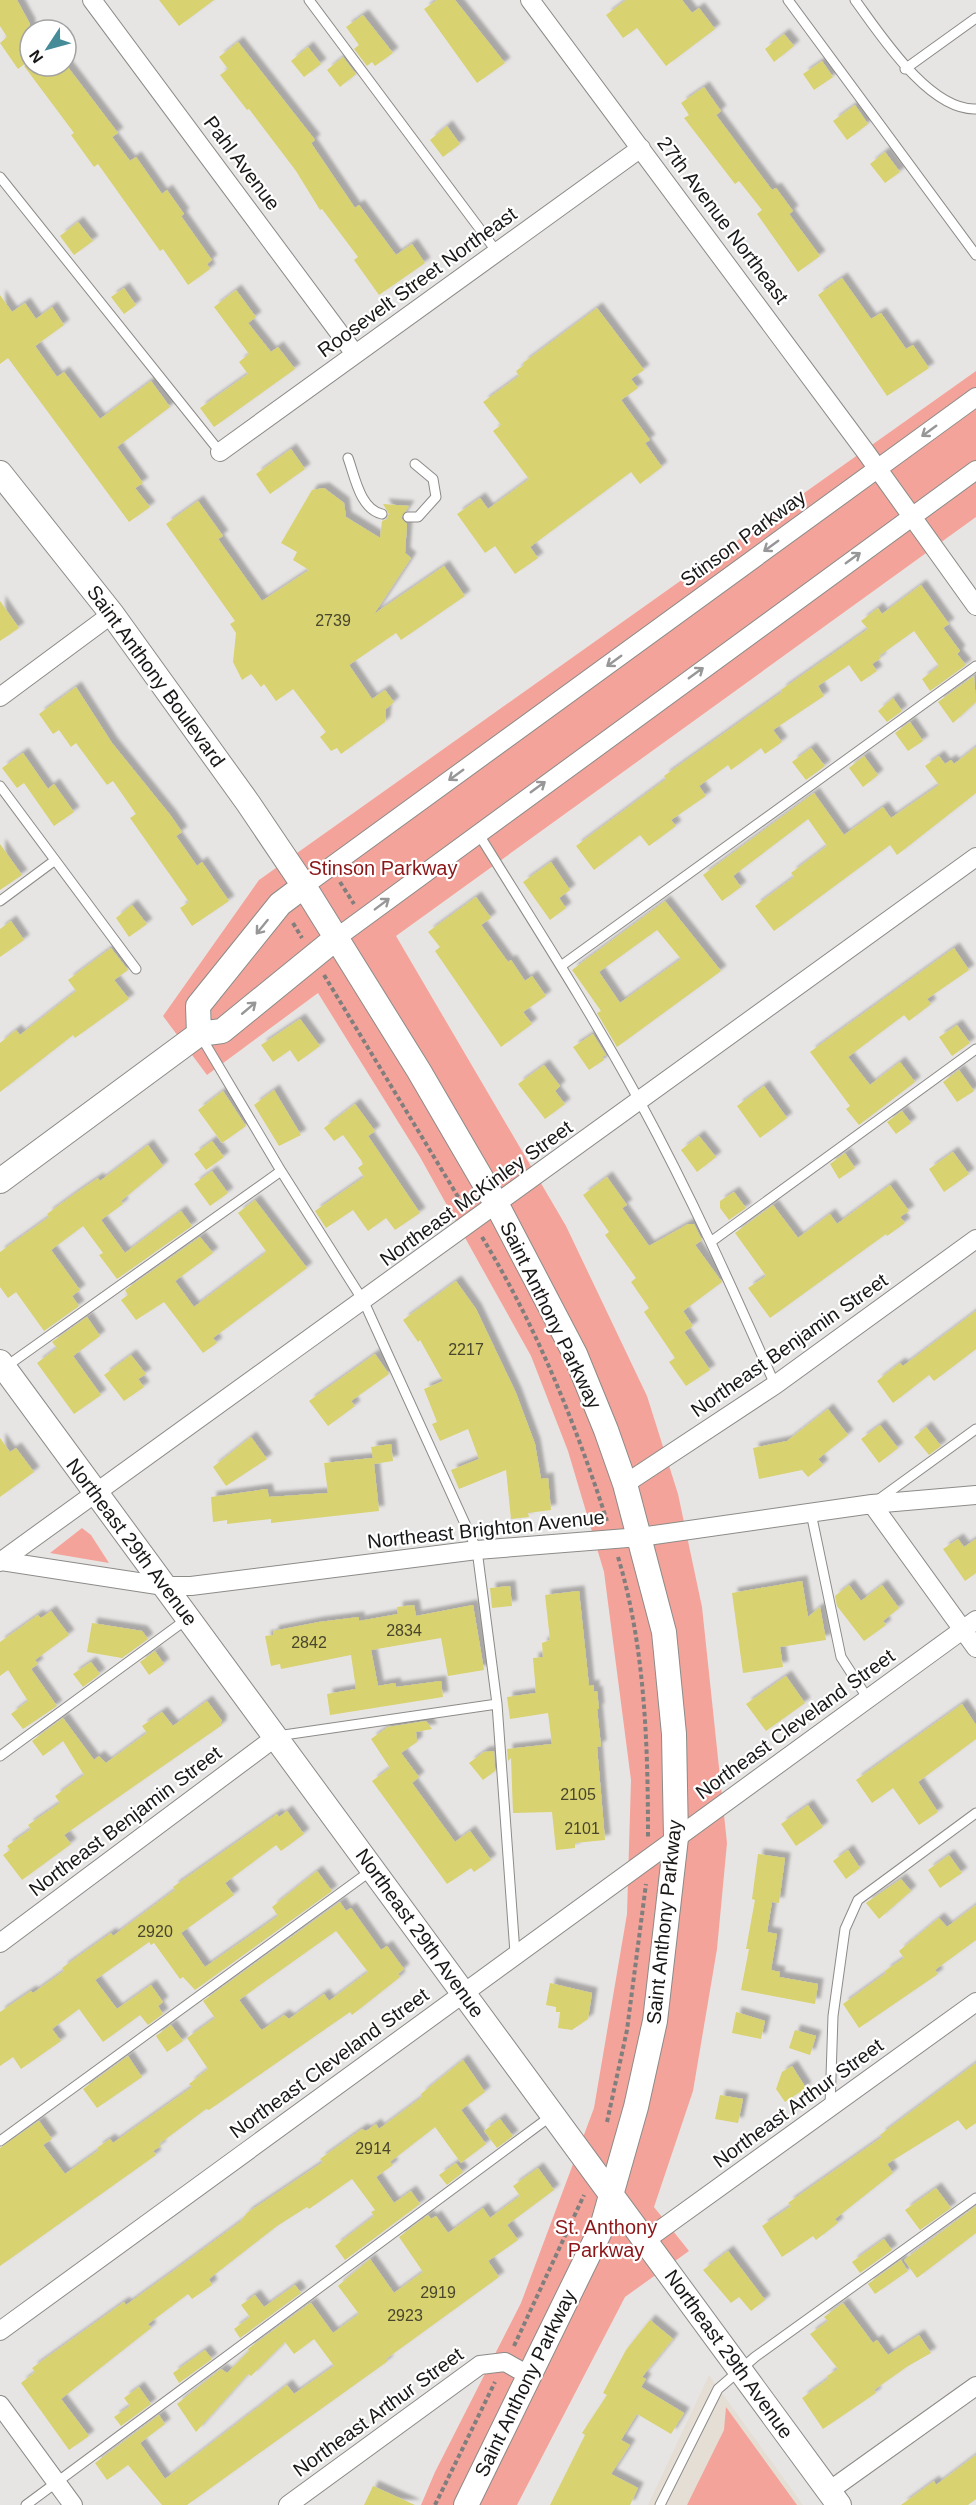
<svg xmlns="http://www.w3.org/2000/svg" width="976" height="2505" viewBox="0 0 976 2505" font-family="Helvetica,sans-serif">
	<defs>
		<filter id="shadow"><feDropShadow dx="5.5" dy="-5.5" stdDeviation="1.5" flood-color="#0004"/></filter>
	</defs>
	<rect width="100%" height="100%" fill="#e7e5e3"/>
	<path fill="#e4ded4" d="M709,2375L803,2505H648Z"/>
	<path fill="#f4a39a" d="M976,371V517L396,936L566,1226L647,1396L678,1494L702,1607L727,1843L717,1949L693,2091L654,2207L689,2251L625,2297L517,2505H421L435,2472L521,2303L594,2108L627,1914L631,1780L604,1572L568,1451L531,1356L420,1157L318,993L207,1075L163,1016L259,880Z
		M82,1528L91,1535L109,1563L50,1553Z
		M726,2407L797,2505H687L724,2430Z"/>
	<path fill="#d8d26f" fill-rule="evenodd" filter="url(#shadow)" d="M0,0H17L30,24V60L18,69L0,43L7,37L0,26Z
		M159,0H214L179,26Z
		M437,0H455L505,63L477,83L424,9Z
		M626,0H682L692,13L699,8L715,29L666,66L637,28L623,38L606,15Z
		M363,15L393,53L375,66L372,62L367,66L354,49L359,45L346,27Z
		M784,34L794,46L774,62L765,49Z
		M238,42L315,140L311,143L355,208L359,205L396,255L412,244L425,263L379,295L354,260L358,257L322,209L320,210L296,171L249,109L247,110L220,75L228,69L219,57Z
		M308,47L321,64L304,77L291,61Z
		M343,57L356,74L340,87L327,70Z
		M822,61L833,77L814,90L803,74Z
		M24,66H67L118,133L112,137L130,161L136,157L162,194L167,190L184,214L181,216L212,260L207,264L210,269L188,285L163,249L160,251L98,164L94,167L71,135L74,133Z
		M704,87L721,111L716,115L772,190L776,188L793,211L789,214L820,256L798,272L757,214L762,210L739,181L735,184L684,118L689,115L681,103Z
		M855,105L868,124L847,140L833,121Z
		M447,126L460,144L443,157L430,140Z
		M885,152L900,172L885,183L870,164Z
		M78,222L93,241L74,255L60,236Z
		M842,278L871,319L881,313L906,349L913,345L929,368L887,396L818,295Z
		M124,288L136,305L124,314L111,297Z
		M236,290L256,317L248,323L271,352L278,347L295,369L214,427L200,408L248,374L239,362L249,354L214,307Z
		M0,295L12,312L25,303L36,319L52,307L64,325L35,346L57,377L64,372L100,419L151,381L170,407L117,447L143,483L135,488L150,507L129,522L8,358L0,364Z
		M597,308L644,370L631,379L638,388L621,400L650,440L645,443L662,467L640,484L631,472L530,547L538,558L515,574L495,546L485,553L457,514L480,498L488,509L529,479L493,431L501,425L483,402L519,376L516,371L524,365L523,363Z
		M291,449L305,469L270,494L256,474Z
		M324,488L344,503L346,517L380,538L382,521L387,519L389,514L383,504L409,506L401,518L407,524L405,553L411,558L374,614L444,566L465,596L401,640L396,633L349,665L372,699L385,690L394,702L386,709L385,722L341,754L337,748L331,751L320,737L326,732L293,689L276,701L264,684L261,687L251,674L242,680L233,662L236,633L230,624L235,621L166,524L198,501L223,536L218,539L262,601L309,570L293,560L297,552L281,543L312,490Z
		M921,585L949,624L943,628L960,651L957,654L966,665L930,691L922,679L939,666L914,631L879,656L881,658L872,664L877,671L861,682L849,665L818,686L824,696L773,730L782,742L765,754L761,748L731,770L728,765L699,786L706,796L671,820L676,826L649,846L640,835L594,870L576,846L666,779L664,776L782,692L781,690L868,629L861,621L878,608L882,614Z
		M0,601L19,628L0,641Z
		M974,676L976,702L953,723L938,702Z
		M76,687L112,743L171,816L182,832L176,836L197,866L202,862L229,901L192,926L180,908L189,902L130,818L136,814L113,781L107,785L76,743L71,747L59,730L53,734L39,714Z
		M893,698L902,711L887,722L878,711Z
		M910,722L923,741L908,751L895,733Z
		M976,747V793L897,855L890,845L774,931L755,906L794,877L791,873L827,846L808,819L733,876L741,887L722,901L703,875L814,793L844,835L883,807L891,818L939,785L925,766L939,756L945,764L951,760L954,764Z
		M811,748L825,766L806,780L792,762Z
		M23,753L48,789L54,784L74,812L54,826L24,783L17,788L2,768Z
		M864,756L878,775L863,787L849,768Z
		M0,844L22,875L0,890Z
		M551,862L570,890L559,898L566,908L550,920L523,882Z
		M476,897L491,918L481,925L508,962L511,960L525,981L532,976L546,996L523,1012L532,1024L501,1047L435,951L440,947L428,932Z
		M665,901L721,971L617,1047L597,1013L601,1011L572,970ZM657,930L681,959L620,1003L599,972Z
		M132,905L147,924L129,937L116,918Z
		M11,921L24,940L0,957V929Z
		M111,948L128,970L114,980L129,999L75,1038L73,1035L0,1092V1043L16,1030L20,1035L76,991L68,980Z
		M954,948L969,970L927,999L931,1004L909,1021L904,1015L848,1057L870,1085L900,1062L915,1082L859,1125L846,1109L850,1106L810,1052Z
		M300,1019L320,1046L298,1062L290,1050L273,1062L261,1045Z
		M957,1025L970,1043L952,1056L939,1037Z
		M593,1034L606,1055L602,1057L604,1060L589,1070L573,1047Z
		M544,1065L560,1086L555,1091L565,1104L545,1119L518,1084Z
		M959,1070L974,1091L957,1102L943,1082Z
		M764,1086L787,1118L760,1138L737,1106Z
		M274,1090L301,1135L279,1146L254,1105Z
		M223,1091L246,1126L222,1143L198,1110Z
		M355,1104L375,1131L368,1136L420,1213L395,1230L386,1218L368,1231L353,1210L326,1228L315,1211L364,1177L358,1168L363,1164L361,1160L343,1135L334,1141L324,1128Z
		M902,1111L911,1123L896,1134L887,1122Z
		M699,1136L716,1157L697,1172L681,1150Z
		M212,1141L224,1157L206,1170L194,1154Z
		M148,1145L163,1166L121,1201L123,1204L101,1220L125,1253L181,1211L192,1226L117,1279L99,1255L103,1253L83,1226L51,1250L80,1290L72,1296L79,1306L44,1331L16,1292L8,1298L0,1287V1252L49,1217L47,1214L76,1193L98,1178L100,1181Z
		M953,1152L969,1174L944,1192L929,1169Z
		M845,1153L855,1168L839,1179L830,1164Z
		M212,1171L228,1193L210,1206L194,1184Z
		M607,1177L627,1205L622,1208L649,1246L688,1224H694L702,1240L695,1245L722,1282L683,1311L693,1326L684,1332L710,1370L686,1386L669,1362L675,1358L644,1312L649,1308L631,1282L636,1278L605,1235L609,1232L583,1195Z
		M890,1185L909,1211L900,1217L905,1223L887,1236L886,1234L770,1318L748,1288L766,1276L735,1233L773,1205L798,1238L830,1214L837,1224Z
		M734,1192L746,1208L729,1220L720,1208V1201Z
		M255,1200L307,1268L213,1338L217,1343L203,1353L164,1302L136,1320L121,1300L128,1295L125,1290L200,1237L213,1253L175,1281L194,1307L263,1255L266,1251L238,1213Z
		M456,1281L476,1309L516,1393L535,1444L541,1479L548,1478L551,1510L528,1513L529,1517L511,1519L506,1470L459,1489L451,1470L479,1459L468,1429L440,1441L432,1424L437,1422L424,1389L443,1381L420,1340L418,1342L403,1320Z
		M976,1311V1349L934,1381L929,1375L893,1403L877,1381L900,1363L903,1366Z
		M87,1317L100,1336L73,1356L101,1395L74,1414L37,1363L57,1348L52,1342Z
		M375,1354L389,1374L351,1401L355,1406L328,1426L309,1401Z
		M131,1355L146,1374L138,1379L144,1387L124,1401L104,1375Z
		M828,1409L848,1435L818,1459L823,1465L808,1477L802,1470L759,1479L753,1448L787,1441Z
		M880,1425L898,1448L879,1463L861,1439Z
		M926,1427L941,1446L929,1455L914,1437Z
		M251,1437L267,1459L226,1486L213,1467Z
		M0,1438L10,1452L16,1448L34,1472L0,1497Z
		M391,1444L393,1461L374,1464L379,1511L271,1523V1519L227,1524V1520L213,1522L211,1497L267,1489L269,1497L328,1493L324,1463L373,1458L371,1447Z
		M958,1539L964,1547L976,1539V1573L965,1581L943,1549Z
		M802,1581L808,1617L820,1607L826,1640L780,1647L783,1667L743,1673L732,1593Z
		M849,1585L861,1601L882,1585L899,1608L883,1621L886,1625L864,1641L837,1606L835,1596Z
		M510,1586L512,1606L492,1608L490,1588Z
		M579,1591L589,1686L594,1685V1692L597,1691L599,1709H597L601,1746L597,1747L605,1840L575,1843V1848L556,1850L552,1812L513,1813L511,1758L508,1761L507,1749L552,1744L548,1713L510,1719L507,1697L536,1693L533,1658L543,1657L542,1643L550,1640L545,1595Z
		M414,1605L416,1616L473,1605L484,1670L448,1676L441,1638L371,1650L378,1686L395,1683L396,1687L441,1681L443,1697L330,1715L327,1694L356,1689L351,1655L281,1669L280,1664L271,1666L265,1636L273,1635V1631L319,1622L359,1617V1621L398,1614L397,1607Z
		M51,1611L69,1635L35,1660L38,1664L31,1669L57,1706L23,1729L11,1714L28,1701L8,1670L0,1676V1642L38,1615L41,1618Z
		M92,1623L142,1631L148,1639L122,1658L87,1652Z
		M155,1651L164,1664L149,1675L140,1662Z
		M91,1662L100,1674L83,1687L73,1674Z
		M786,1676L805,1703L766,1731L746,1704Z
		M207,1701L222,1721L220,1723L222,1725L64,1835L71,1844L22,1880L3,1855L10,1850L7,1846L31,1829L28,1825L60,1803L55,1796L84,1775L63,1741L43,1756L32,1741L63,1718L94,1760L99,1756L106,1763L147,1733L142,1726L162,1712L173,1726Z
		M962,1704L976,1725V1739L918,1782L938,1812L919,1825L893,1788L872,1803L856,1780Z
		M426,1721L432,1729L416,1732L417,1742L401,1753L419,1777L412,1783L455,1842L470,1831L491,1860L474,1872L471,1868L447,1884L372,1781L390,1768L371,1739L388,1727Z
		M494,1751L495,1771L483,1780L469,1763L484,1752Z
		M808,1805L823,1827L796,1846L781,1824Z
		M287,1811L304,1834L281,1851L276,1845L225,1883L234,1895L181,1933L205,1967L278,1916L272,1907L317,1871L332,1891L195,1990L183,1977L180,1979L154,1943L151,1945L149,1942L95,1980L117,2009L151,1985L163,2002L158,2006L163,2014L148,2025L140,2015L103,2042L79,2009L52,2029L61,2041L21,2069L13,2057L0,2066V2012L31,1991L33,1993L64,1971L62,1968L111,1933L113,1936L172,1892L175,1890L173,1887L277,1814L279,1817Z
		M848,1850L860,1868L846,1879L833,1861Z
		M758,1854L785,1858L779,1903L772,1902L767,1932L777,1934L771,1970L780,1972L779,1977L818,1984L815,2004L741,1990L749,1949H746L755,1900L752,1899Z
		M949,1855L962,1873L940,1888L928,1870Z
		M901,1879L911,1891L879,1919L866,1903Z
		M340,1902L346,1911L351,1908L381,1950L387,1946L404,1969L398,1974L400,1977L352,2015L350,2012L334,2023L209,2110L206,2109L159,2144L161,2146L153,2151L156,2155L0,2266V2148L39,2121L52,2139L43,2145L65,2174L99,2150L97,2148L110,2139L113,2143L192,2087L189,2084L208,2069L187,2038L215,2018L203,2001ZM336,1931L368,1972L329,2001L324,1994L289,2019L284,2015L262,2030L259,2027L239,2000Z
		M976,1905V1940L935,1970L938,1974L859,2028L843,2004L886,1973L885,1971L904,1958L899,1951L939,1918L947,1927Z
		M550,1983L592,1993L588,2019L572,2030L558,2028L560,2012H556V2007L546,2005Z
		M736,2012L765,2021L761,2039L732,2033Z
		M171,2025L183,2041L167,2052L156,2036Z
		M795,2030L816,2036L810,2055L789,2048Z
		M128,2056L142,2077L97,2108L83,2089Z
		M463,2060L485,2092L461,2110L486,2144L461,2163L435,2127L390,2162L393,2165L376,2177L394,2203L411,2191L420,2204L345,2260L335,2246L374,2216L371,2212L375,2210L352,2179L309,2209L307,2207L277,2226L209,2279L212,2285L192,2299L188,2294L148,2324L151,2328L61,2399L89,2436L69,2450L21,2383L35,2372L32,2368L124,2302L126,2305L172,2272L240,2222L247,2213L323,2162L320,2159L362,2129L366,2131L376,2124L379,2129L422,2097L421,2094Z
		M976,2063V2123L966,2130L958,2120L887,2164L893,2173L835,2219L838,2223L816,2240L813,2236L782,2257L762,2226L791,2206L788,2203L882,2137L880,2135Z
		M792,2066L806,2088L785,2102L776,2089L782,2072Z
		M720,2095L743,2099L738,2123L715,2119Z
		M500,2119L513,2136L497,2148L484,2131Z
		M456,2163L463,2172L447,2185L439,2175Z
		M538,2168L554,2190L507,2225L518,2240L488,2261L499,2277L386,2359L388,2361L187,2505H162L128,2465L107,2480L95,2463L159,2415L165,2424L140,2443L165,2479L287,2385L294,2394L334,2366L314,2339L294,2354L285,2342L251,2376L248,2374L196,2432L177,2404L221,2369L227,2373L249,2351L248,2349L309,2304L311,2303L333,2333L359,2314L338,2286L370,2259L394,2293L423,2272L399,2237L428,2215L431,2219L436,2216L448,2233L483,2208L490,2218L520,2196L513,2186Z
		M936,2188L951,2208L920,2230L905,2210Z
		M976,2206V2233L917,2278L904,2260Z
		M884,2239L892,2250L860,2273L852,2262Z
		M728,2251L765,2300L751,2311L739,2297L731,2303L703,2270Z
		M901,2260L908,2271L875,2294L868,2284Z
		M295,2285L301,2293L240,2338L234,2329L250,2317L241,2305L255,2295L264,2307Z
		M843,2303L873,2343L877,2340L888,2355L919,2335L931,2353L908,2366L874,2390L876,2393L823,2429L802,2398L829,2378L827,2376L838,2369L810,2334L828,2321L824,2317Z
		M650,2320L673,2339L642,2377L646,2379L641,2387L684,2413L671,2434L637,2414L621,2440L630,2445L611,2474L638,2488L630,2505H550L585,2435L582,2433L607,2395L603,2393L626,2350Z
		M205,2350L212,2359L179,2383L173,2373Z
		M139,2387L151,2404L121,2426L114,2417L130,2406L124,2398Z
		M976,2455V2499L968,2505H901L934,2481L936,2485Z
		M373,2486L415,2505H364Z"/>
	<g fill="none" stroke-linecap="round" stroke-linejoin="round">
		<g stroke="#8c8b88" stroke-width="11">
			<path id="lane" d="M309,0L497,252
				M788,0L976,255
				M855,0C880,34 929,111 976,109
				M905,69L976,18
				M0,177L220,452
				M348,458C355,477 360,509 382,514
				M408,517H418L436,497L433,479L415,464
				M0,786L136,969
				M478,833C533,922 590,1010 640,1102C690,1194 733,1289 775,1385
				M0,901L54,861
				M561,966L976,666
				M200,1035L281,1171L364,1302L477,1550L497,1704L515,1953
				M712,1241L976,1049
				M4,1368L281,1171
				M878,1500L976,1429
				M811,1513L841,1657L868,1699
				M277,1736L497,1704
				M0,1756L187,1619
				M830,2107L833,2016L845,1929L858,1900L976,1813
				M0,2141L372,1870
				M26,2505L551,2116
				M660,2505L718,2389L755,2357L976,2198"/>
		</g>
		<g stroke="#8c8b88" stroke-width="20">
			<path id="street" d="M92,0L355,354
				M530,0L865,451L976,606
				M220,452L641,148
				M0,697L112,614
				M304,886L976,397
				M335,939L976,470
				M625,1484L775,1385L976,1239
				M872,1504L976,1648
				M0,1561L164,1586H191L477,1550L640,1537L872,1504L976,1495
				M0,1562L976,857
				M0,1943L277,1736
				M646,2240L976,2002
				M0,2331C325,2094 650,1857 976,1620
				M0,2405L73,2505
				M829,2491L976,2386
				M288,2505L480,2365L505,2362L530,2376"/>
		</g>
		<g stroke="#8c8b88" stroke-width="26">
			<path id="secondary" d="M0,473L112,614L248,803L304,886L419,1071L497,1205L575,1354L606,1430L625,1484L664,1632L674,1734L676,1838L655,2021L636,2107L602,2227L466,2505
				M199,1034L198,1006L280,904L304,886
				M0,1181L199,1034L222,1031L335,939
				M0,1362L839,2505"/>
		</g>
		<path stroke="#817f7e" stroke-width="4" stroke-dasharray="4.5 3" stroke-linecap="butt" d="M340,882L354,904
			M293,923L302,938
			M324,975L463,1205
			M482,1237C536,1326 575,1422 607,1521
			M618,1557C645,1646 648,1745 648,1837
			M607,2122L627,2030L646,1884
			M514,2346L584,2195
			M435,2505L495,2382"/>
		<use href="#lane" stroke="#fff" stroke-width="9"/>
		<use href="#street" stroke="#fff" stroke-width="18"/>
		<use href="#secondary" stroke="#fff" stroke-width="24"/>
	</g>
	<defs><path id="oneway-shaft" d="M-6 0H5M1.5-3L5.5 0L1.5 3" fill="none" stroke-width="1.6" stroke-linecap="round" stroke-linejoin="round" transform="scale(1.5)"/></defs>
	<g stroke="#989797">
		<use href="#oneway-shaft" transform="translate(929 431) rotate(144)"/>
		<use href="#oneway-shaft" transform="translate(771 546) rotate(144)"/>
		<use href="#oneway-shaft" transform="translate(853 558) rotate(-36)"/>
		<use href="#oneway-shaft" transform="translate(614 661) rotate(144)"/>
		<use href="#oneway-shaft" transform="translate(696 673) rotate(-36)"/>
		<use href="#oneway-shaft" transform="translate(456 775) rotate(144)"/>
		<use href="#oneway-shaft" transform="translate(538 787) rotate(-36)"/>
		<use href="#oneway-shaft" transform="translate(382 904) rotate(-37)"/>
		<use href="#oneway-shaft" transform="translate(262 927) rotate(129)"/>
		<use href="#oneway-shaft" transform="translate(249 1008) rotate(-40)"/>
	</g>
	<g text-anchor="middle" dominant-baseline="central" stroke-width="4.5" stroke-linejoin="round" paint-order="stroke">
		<g font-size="16" fill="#49462d">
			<text x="333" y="620">2739</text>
			<text x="466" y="1349">2217</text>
			<text x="404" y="1630">2834</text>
			<text x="309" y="1642">2842</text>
			<text x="578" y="1794">2105</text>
			<text x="582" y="1828">2101</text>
			<text x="155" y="1931">2920</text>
			<text x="373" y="2148">2914</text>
			<text x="438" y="2292">2919</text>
			<text x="405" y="2315">2923</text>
		</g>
		<g font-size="20" fill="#191817" stroke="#fff">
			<text transform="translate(242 163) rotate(53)">Pahl Avenue</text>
			<text transform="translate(723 220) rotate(53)">27th Avenue Northeast</text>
			<text transform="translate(417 282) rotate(-36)">Roosevelt Street Northeast</text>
			<text transform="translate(743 538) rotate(-36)">Stinson Parkway</text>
			<text transform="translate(156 676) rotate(54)">Saint Anthony Boulevard</text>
			<text transform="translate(476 1193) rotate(-36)">Northeast McKinley Street</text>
			<text transform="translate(551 1315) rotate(64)">Saint Anthony Parkway</text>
			<text transform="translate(789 1345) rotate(-35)">Northeast Benjamin Street</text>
			<text transform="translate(486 1529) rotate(-6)">Northeast Brighton Avenue</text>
			<text transform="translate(132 1542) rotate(53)">Northeast 29th Avenue</text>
			<text transform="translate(795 1724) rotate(-36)">Northeast Cleveland Street</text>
			<text transform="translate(125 1821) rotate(-37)">Northeast Benjamin Street</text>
			<text transform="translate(664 1922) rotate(-84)">Saint Anthony Parkway</text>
			<text transform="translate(420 1933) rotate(54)">Northeast 29th Avenue</text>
			<text transform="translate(329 2063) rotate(-36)">Northeast Cleveland Street</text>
			<text transform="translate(798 2103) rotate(-36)">Northeast Arthur Street</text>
			<text transform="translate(729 2354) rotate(54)">Northeast 29th Avenue</text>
			<text transform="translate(525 2383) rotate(-64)">Saint Anthony Parkway</text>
			<text transform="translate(378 2412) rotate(-36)">Northeast Arthur Street</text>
		</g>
		<g font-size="20" fill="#8c1719" stroke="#fff">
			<text x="383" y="868">Stinson Parkway</text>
			<text x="606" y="2227">St. Anthony<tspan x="606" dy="23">Parkway</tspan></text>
		</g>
	</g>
	<g transform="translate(48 48) rotate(234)"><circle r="28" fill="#ffffff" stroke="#a3a3a2" stroke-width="1.5"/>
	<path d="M0-4.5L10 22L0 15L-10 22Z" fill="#468b98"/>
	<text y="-9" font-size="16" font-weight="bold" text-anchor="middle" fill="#191817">N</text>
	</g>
</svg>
